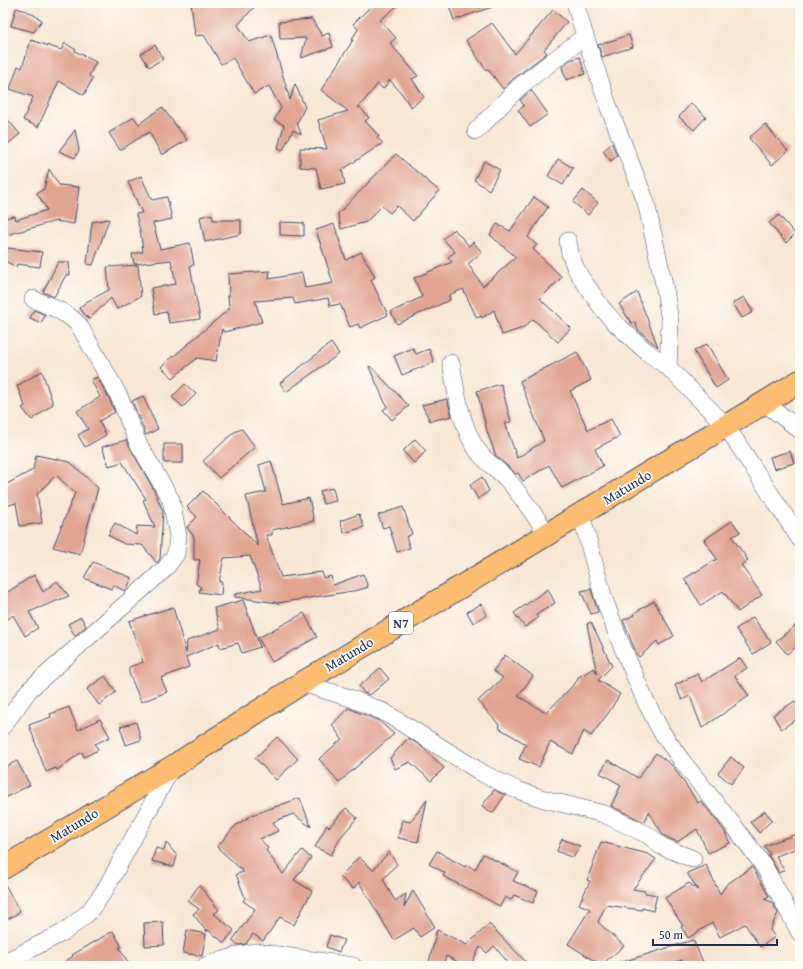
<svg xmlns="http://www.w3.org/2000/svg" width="803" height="969" viewBox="0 0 803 969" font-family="'Gentium Book Plus',serif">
	<rect width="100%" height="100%" fill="#fdfcf7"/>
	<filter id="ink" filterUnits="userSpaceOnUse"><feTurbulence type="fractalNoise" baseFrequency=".025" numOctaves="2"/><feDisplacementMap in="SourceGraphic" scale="8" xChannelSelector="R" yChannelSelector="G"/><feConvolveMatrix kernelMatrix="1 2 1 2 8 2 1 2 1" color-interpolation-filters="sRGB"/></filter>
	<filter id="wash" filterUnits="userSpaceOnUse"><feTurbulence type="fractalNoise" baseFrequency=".012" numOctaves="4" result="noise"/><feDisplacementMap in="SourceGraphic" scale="16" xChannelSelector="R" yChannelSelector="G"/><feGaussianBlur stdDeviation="0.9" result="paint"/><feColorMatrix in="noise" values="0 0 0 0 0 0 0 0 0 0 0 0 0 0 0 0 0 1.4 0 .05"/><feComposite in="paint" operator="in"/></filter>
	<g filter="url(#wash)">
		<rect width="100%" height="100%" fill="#f7e7d4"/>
		<g id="blocks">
			<path fill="#e1a491" d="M191,3H258L238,25L249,42L271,35L290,100L295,84L305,107L297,123L301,134L293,130L283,150L278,148L284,125L274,120L281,108L269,86L254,94L233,58L221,64L204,35L195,36Z
				M374,3H401L380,20L396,38L390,43L418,76L412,79L424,97L411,107L402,94L390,80L383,89L378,84L358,108L360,107L369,118L365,121L379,136L377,138L383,143L342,170L345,184L321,189L316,168L300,167V148L327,149L318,120L348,111L321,90L353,40L351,41L358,29L353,24Z
				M448,3H498V5L454,20Z
				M16,8L27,11L42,20L34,32L11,26Z
				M553,10L567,22L544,50L547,53L513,79L503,89L488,69L486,70L466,40L492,23L515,54Z
				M311,18L322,36L329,33L333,47L301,58L306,38L280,39L279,22L311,19Z
				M629,35L633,47L602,57L598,45Z
				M31,40L61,50L65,43L76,50L75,51L96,62L89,76L93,78L84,95L59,81L38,127L23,120L33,97L10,89L18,66L22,68Z
				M155,45L163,59L149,67L141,54Z
				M580,57L585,74L566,80L562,67L570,60Z
				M531,90L548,114L530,127L518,110L524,106L520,100Z
				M691,103L706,117L694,130L679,117Z
				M162,107L187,140L162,155L149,132L120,150L109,133L134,117L139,124Z
				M3,114L20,134L3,148Z
				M765,124L788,151L772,165L749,138Z
				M75,130L79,150L75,158L59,151Z
				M612,143L617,156L611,161L603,151Z
				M396,154L439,191L413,221L397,206L390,213L382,206L366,222L341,229L338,214Z
				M558,159L573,168L563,185L548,176Z
				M484,161L500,170L489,190L474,180Z
				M49,169L59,185L79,187L74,224L56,221L3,236V218L15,216L16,220L47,210L37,193L44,189Z
				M141,176L152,200L167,197L172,219L153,223L160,249L190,243L194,265L190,266L200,319L169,323L167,312L155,314L151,288L176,284L171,260L134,264L132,254L143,252L141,235L136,214L142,213L128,182Z
				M583,190L598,203L588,215L573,202Z
				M534,197L548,207L528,237L537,245L533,249L562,277L540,299L571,328L558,342L533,319L523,328L502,335L494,310L482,318L481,316L477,318L463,289L449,295L450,300L397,324L391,312L422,297L414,278L452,262L448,257L455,252L443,239L454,229L469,246L473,242L482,252L468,264L483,286L516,257L490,235L497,224L510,231Z
				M212,214L213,220H241V234L205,242L200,217Z
				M779,215L795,234L786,243L769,223Z
				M109,219L93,265L87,264L92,222Z
				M280,222L304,223V236L280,235Z
				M334,224L346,260L361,252L375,277L371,280L388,315L360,328L358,324L350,327L340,304L330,306L328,298L295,304L293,298L255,301L262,322L224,332L222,329L216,361L197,358L173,378L161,367L229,309L228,296H229L228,274L270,271L269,279L302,273L305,288L333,283L316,230Z
				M8,248L42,252L40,267L17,264L16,267L3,260V257Z
				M58,262H69L70,275H66L54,297L43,292Z
				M138,265L141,296L117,309L111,298L89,319L79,308L86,302L109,290L107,267Z
				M637,292L658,347L638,330L635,322L632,324L619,304Z
				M744,297L753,312L742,318L733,303Z
				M34,310L45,315L41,323L30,318Z
				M331,343L339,354L286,392L280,383Z
				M707,344L728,380L716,388L694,351Z
				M413,348L416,354L429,349L434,362L402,375L394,356Z
				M577,352L591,380L570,391L588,430L611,419L620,436L595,449L603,466L562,488L549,465L523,481L518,473L516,474L496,456L487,431L477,391L501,384L511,422L505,423L517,458L544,441L520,381Z
				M370,366L409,406L392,420L383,410L387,407L369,367Z
				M42,371L53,404L32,420L22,408L25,406L17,386Z
				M97,377L109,398L115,412L99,421L106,435L85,447L78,435L88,429L77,411L100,397L91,380Z
				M185,384L196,394L183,407L172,397Z
				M143,396L158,429L146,435L132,401Z
				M447,399L452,416L430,421L422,405Z
				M242,429L255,447L219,478L203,461L234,432Z
				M415,439L426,451L414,463L403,451Z
				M126,440L154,490L163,511L160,559L157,563L142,545L124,544L108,535L115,523L136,535L137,526L155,527L143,500L146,499L122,462L109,466L102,447Z
				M164,444H183V463H164Z
				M790,451L794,463L774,469L770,457Z
				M36,455L70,462L98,488L80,554L53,547L75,493L56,475L37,494L42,523L20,526L16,503L3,507V486L33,470Z
				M271,461L283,504L309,498L314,521L272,530V535H266L281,577L322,572L323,578L331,576L333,585L363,574L368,587L359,590L278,603L235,597V594L262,589L250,556L224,558L219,582H222L221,595L199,592L201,587L196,584L200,560H194V537L187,527L197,517L187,507L203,491L258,546L246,496L266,492L259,465Z
				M482,477L489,491L478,499L470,485Z
				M333,488L336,501L323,504L320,491Z
				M403,507L412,534L406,537L410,548L397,552L389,526L383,528L378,515Z
				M359,514L364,527L344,533L340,521Z
				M732,521L740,532L732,537L748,560L741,565L762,595L738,612L723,591L701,605L684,579L717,559L704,540Z
				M93,562L132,578L126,590L125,591L113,585L111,589L84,578Z
				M34,575L43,592L57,581L69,596L29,612L38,628L25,636L13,615L3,623V595Z
				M548,589L555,603L536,615L538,618L525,627L514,613Z
				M591,589L598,612L591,614L581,591Z
				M243,600L260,647L242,653L238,643L220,648L219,643L186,657L189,667L161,678L167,692L141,702L129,673V667L143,662L129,621L173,607L186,653L187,641L220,629L214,608Z
				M654,601L674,636L659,645L657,641L639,657L636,653L623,620L635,615L634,613Z
				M481,604L487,615L473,623L467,612Z
				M304,613L317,637L272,662L258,638Z
				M81,617L86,626L75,636L68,624Z
				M753,617L771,642L753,654L736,629Z
				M591,622L612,666L598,680L620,694L609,712L591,736L584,731L573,754L550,742L539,767L519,759L526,744L499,728L500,726L478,701L503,678L493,671L505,655L533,676L518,696L546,713L578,680L577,678L594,668L597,674L587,624Z
				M800,622V644L787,654L776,641Z
				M740,658L747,668L735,676L749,696L702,728L690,696L682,700L675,685L698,674L702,682Z
				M380,668L389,679L370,695L364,693L359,686Z
				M105,676L116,692L99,705L87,689Z
				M795,701L800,709V717L781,729L773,715Z
				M69,707L78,730L100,719L110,737L95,744L98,750L84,757L82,752L57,770L56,768L46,772L29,725L51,717L50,714Z
				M348,708L379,721L394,734L339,782L319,759L342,739L332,725Z
				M136,722L141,740L126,745L120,727Z
				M277,737L298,759L276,780L255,758Z
				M408,738L421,746L444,768L431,781L410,762L395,769L390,758Z
				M656,753L673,766L698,803L701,801L724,830L730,843L708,853L697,829L677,842L663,835L649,812L644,822L611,806L621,785L600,773L608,760L638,778Z
				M731,757L744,768L731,784L718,773Z
				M17,761L30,785L3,799V768Z
				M494,790L505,795L493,813L482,806Z
				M300,798L311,827L293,814L273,822L278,831L260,839L268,848L266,850L283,874L302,850L311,858L294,880L312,891L294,925L280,917L263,941L253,934L246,944L239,945L232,941L255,909L243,901L245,898L236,874L244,872L217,847L235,826L252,815Z
				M427,800L418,842L398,838L402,820L410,822Z
				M346,808L357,818L341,837L331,855L315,847L327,825L329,827Z
				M765,811L772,820L759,833L750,822Z
				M796,834L800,843V847L776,856L784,870L779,873L768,855L770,854L764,846Z
				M562,839L580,846L573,858L557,851Z
				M166,842L177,856L174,867L152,861L156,848L164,850Z
				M601,842L648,854L656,859L633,889L645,891V893L657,895L653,911L642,908V910L606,905L598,922L624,946L601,965L568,944L590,909L579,904L590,881L587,880Z
				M437,851L465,867L467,864L475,870L483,854L518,872L513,881L538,891L533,903L514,895L511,900L505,897L500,906L443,876L445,873L429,864Z
				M389,852L397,864L383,879L395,901L406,894L404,907L413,891L435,927L420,937L414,928L394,940L359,882L353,889L340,877L359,857L373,870Z
				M706,865L720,894L727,884L752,867L769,896L764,899L772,902L778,913L770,930L775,937L760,947L745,924L720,937L712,923L688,938L681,927L683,926L665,898L689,883L698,890L687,873Z
				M3,881L20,912L8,919L3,910Z
				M199,885L219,910L214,914L234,930L224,943L207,929V932L193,914L199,909L188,901Z
				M163,922L164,945L145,946L144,923Z
				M489,924L530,966H511L494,946L487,953L480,947L470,966H466L446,956L443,966H428L437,930L467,945Z
				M187,930L206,934L202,956L183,953Z
				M113,931L122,947H119L130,966H59L73,956L72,955Z
				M330,935L344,940L339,952L326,947Z
				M693,940L705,966H685L682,960L663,966H619V963Z"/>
		</g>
	</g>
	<g filter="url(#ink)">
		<use href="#blocks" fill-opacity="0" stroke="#3c4b70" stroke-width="1"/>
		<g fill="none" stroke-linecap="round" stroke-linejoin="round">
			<g stroke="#3c4b70" stroke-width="18">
				<path id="minor" d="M575,3L585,36L609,108L646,202L665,289L670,322L668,367
					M476,131L519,87L585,36
					M568,241L570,253L575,267L580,276L602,308L614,322L647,352L668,367L726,426L800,539
					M451,363C456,391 460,420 474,445C482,460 496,468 508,480C522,497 535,516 548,534
					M765,403L800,430
					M581,514L603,596L619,639L645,700L661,731L682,761L734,826L764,866L800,933
					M302,683L350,698L384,712L484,774L517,790L544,799L604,814L648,835L661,846L693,859
					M3,726L29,690L165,569L176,554L178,536L171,500L138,443L118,394L79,325C67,312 49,306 33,299
					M3,963L64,932L88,913L105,890L172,767
					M205,966L239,955L257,952L353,966"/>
			</g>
			<g stroke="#3c4b70" stroke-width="24">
				<path id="major" d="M3,868L172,767L302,683L800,381"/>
			</g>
			<use href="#minor" stroke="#fff" stroke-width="17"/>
			<use href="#major" stroke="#fdbc6f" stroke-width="22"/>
		</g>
	</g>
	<g text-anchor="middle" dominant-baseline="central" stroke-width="3.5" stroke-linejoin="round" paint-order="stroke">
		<rect fill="#fdfcf7" stroke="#5f6c8c" stroke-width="1" x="389" y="612" width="24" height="22" rx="3"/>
		<g font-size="13" font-weight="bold" fill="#1b2f5e">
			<text x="401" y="623">N7</text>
		</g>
		<g font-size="14" fill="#1b2f5e" stroke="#fdfcf7">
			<text transform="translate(627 487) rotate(-31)">Matundo</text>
			<text transform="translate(349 654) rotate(-31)">Matundo</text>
			<text transform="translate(74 825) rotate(-31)">Matundo</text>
		</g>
	</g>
	<rect width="803" height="969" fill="none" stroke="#fdfcf7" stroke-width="16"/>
	<path d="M653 939v6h124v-6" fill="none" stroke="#1b2f5e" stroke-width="2"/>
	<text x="659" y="939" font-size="12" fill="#1b2f5e" stroke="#fdfcf7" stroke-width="3" paint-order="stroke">50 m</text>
</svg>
